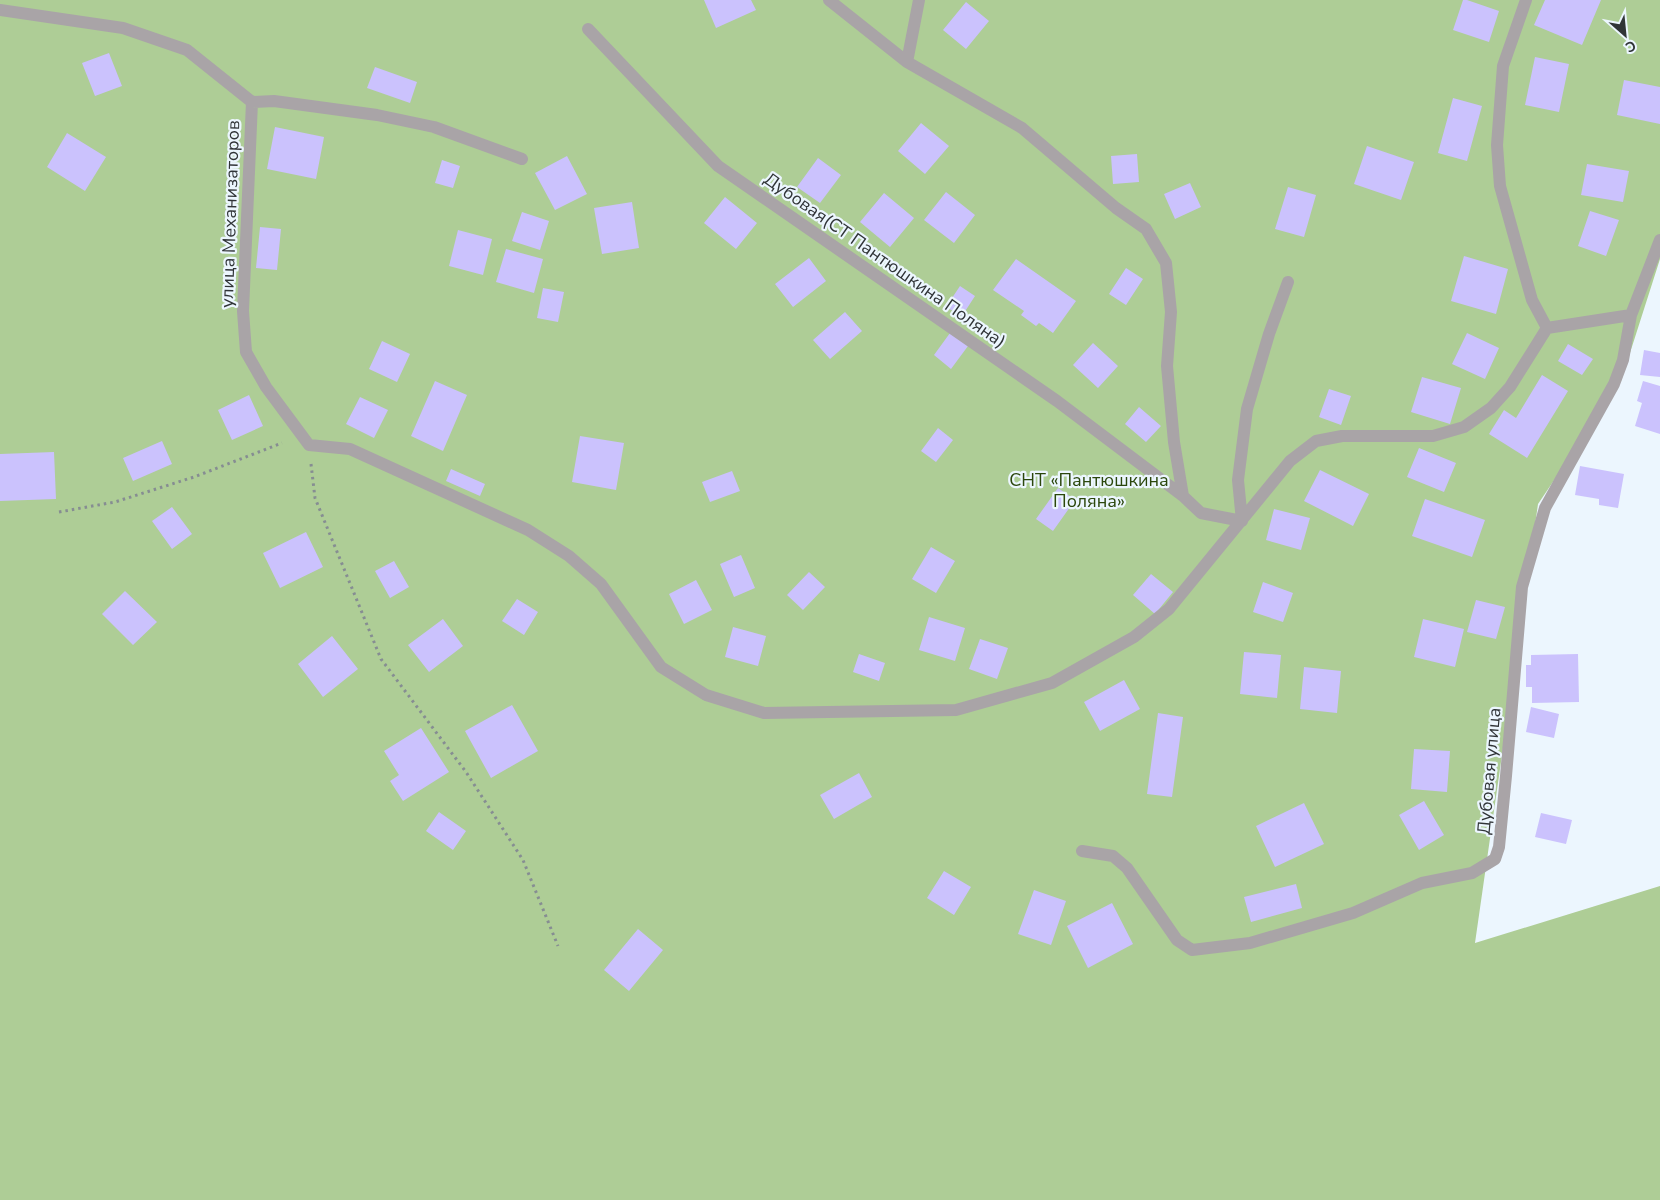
<svg xmlns="http://www.w3.org/2000/svg" width="1660" height="1200" viewBox="0 0 1660 1200" font-family="'Nunito Sans',sans-serif">
	<rect width="100%" height="100%" fill="#ecf6fe"/>
	<path fill="#aecd96" d="M0,0H1660V259L1621,381L1538,504L1475,943L1660,886V1200H0Z"/>
	<path fill="#cbc2fd" d="M704,0H751L756,10L716,28Z
		M1463,0H1467L1499,11L1489,42L1453,30Z
		M1545,0H1601L1582,45L1534,25Z
		M966,2L989,21L966,49L943,30Z
		M109,53L122,86L95,96L82,63Z
		M1535,57L1569,64L1559,112L1525,105Z
		M375,67L417,82L410,103L367,88Z
		M1624,80L1660,87V124L1617,115Z
		M1453,98L1482,106L1467,161L1438,153Z
		M921,123L949,146L925,174L898,151Z
		M275,127L324,137L316,179L267,169Z
		M67,133L106,157L85,191L47,167Z
		M1367,146L1414,162L1401,200L1354,184Z
		M1137,154L1139,182L1113,184L1111,156Z
		M567,156L587,194L555,210L535,173Z
		M818,158L841,175L820,203L797,187Z
		M442,160L460,166L453,188L435,183Z
		M1587,164L1629,171L1623,202L1581,195Z
		M1190,183L1201,207L1175,219L1164,194Z
		M1288,187L1316,195L1304,237L1275,229Z
		M946,192L975,215L954,243L924,220Z
		M884,193L914,218L890,247L860,222Z
		M725,197L757,223L736,249L704,223Z
		M632,202L639,248L602,254L594,208Z
		M1590,211L1619,220L1606,256L1578,246Z
		M522,212L549,221L540,250L512,241Z
		M260,227L281,229L277,270L256,268Z
		M458,230L492,239L483,275L449,266Z
		M506,249L543,259L534,293L496,282Z
		M1464,256L1508,269L1496,314L1451,301Z
		M809,258L826,281L793,307L775,284Z
		M1016,259L1076,301L1053,333L1039,323L1036,326L1021,315L1024,311L993,290Z
		M1126,268L1143,279L1126,305L1109,294Z
		M960,286L975,296L962,316L946,307Z
		M543,288L564,292L558,322L537,318Z
		M845,312L862,331L830,359L813,340Z
		M950,333L968,346L951,369L934,355Z
		M1467,333L1499,348L1485,379L1452,364Z
		M382,341L410,354L397,382L369,369Z
		M1093,343L1118,366L1098,388L1073,365Z
		M1568,344L1593,359L1582,375L1558,361Z
		M1644,350L1660,353V377L1640,375Z
		M1542,375L1568,391L1527,458L1489,434L1504,410L1516,418Z
		M1422,377L1461,388L1450,424L1411,412Z
		M435,381L467,395L443,451L411,436Z
		M1643,381L1660,386V434L1635,426L1642,403L1637,401Z
		M1329,389L1351,396L1341,425L1319,417Z
		M249,395L263,426L232,440L218,410Z
		M360,397L388,410L374,438L346,424Z
		M1139,407L1161,426L1146,442L1125,424Z
		M938,428L953,440L936,462L921,451Z
		M580,436L624,443L616,490L572,482Z
		M162,441L172,464L133,481L123,458Z
		M1419,448L1456,463L1444,492L1407,477Z
		M54,452L56,499L0,501V454Z
		M1580,466L1624,474L1618,508L1599,505V499L1575,495Z
		M451,469L485,484L480,496L446,481Z
		M1320,470L1369,494L1353,526L1304,501Z
		M732,471L740,491L710,502L702,482Z
		M1058,488L1075,500L1053,531L1036,519Z
		M1425,499L1485,520L1472,557L1412,536Z
		M172,507L192,534L172,549L152,521Z
		M1274,509L1310,518L1301,550L1266,540Z
		M306,532L323,567L280,588L263,553Z
		M931,547L955,561L936,593L912,579Z
		M741,555L755,588L734,597L720,564Z
		M394,561L409,587L390,598L375,571Z
		M809,572L825,587L803,610L787,595Z
		M1151,574L1173,592L1155,614L1133,595Z
		M696,580L712,610L684,624L669,594Z
		M1263,582L1293,593L1283,622L1253,612Z
		M125,591L157,622L133,645L102,614Z
		M517,599L538,612L524,635L502,621Z
		M1476,600L1505,607L1496,639L1467,632Z
		M929,617L965,628L955,661L919,650Z
		M443,619L463,646L429,672L408,645Z
		M1423,619L1464,629L1455,667L1414,657Z
		M733,627L766,636L758,666L725,657Z
		M332,636L358,669L323,697L298,664Z
		M980,639L1008,648L997,679L969,669Z
		M1244,652L1281,655L1277,698L1240,694Z
		M859,654L885,663L879,681L853,672Z
		M1578,654L1579,702L1532,703V687H1526V665H1531V655Z
		M1304,667L1341,671L1337,713L1300,709Z
		M1124,680L1140,709L1100,731L1084,702Z
		M512,705L538,751L491,778L465,731Z
		M1531,707L1559,714L1554,738L1526,732Z
		M1158,713L1183,717L1172,797L1147,794Z
		M421,728L449,772L403,801L390,781L399,775L384,751Z
		M1414,749L1450,751L1447,792L1411,789Z
		M859,773L872,797L834,819L820,795Z
		M1424,801L1444,835L1419,850L1399,815Z
		M1304,803L1324,844L1275,867L1256,826Z
		M439,812L466,831L453,850L426,831Z
		M1541,813L1572,820L1566,844L1535,837Z
		M944,871L971,887L954,915L927,898Z
		M1296,884L1302,908L1251,922L1244,897Z
		M1034,890L1066,901L1051,945L1018,934Z
		M1112,903L1133,944L1088,968L1067,926Z
		M638,929L663,950L629,991L604,970Z"/>
	<g fill="none" stroke-linecap="round" stroke-linejoin="round">
		<path stroke="#868d92" stroke-width="3" stroke-dasharray="2.5 4" stroke-linecap="butt" d="M311,464L315,498L381,659L466,772L523,860L558,946
			M59,512L115,502L194,477L282,443"/>
		<path stroke="#a9a4a7" stroke-width="12" d="M829,0L907,62L1022,128L1116,208L1146,229L1166,263L1171,312L1167,366L1174,442L1183,496L1201,513L1242,521
			M1526,0L1503,66L1497,145L1500,186L1532,300L1547,328
			M0,10L123,28L187,50L252,102L243,311L246,352L266,387L309,445L350,449L528,530L569,556L601,584L661,667L706,695L764,713L956,710L1052,683L1134,637L1169,609L1290,461L1316,441L1342,436H1433L1464,427L1491,408L1510,387L1547,328
			M588,29L718,166L1057,401L1183,496
			M907,62L919,0
			M252,102L274,101L377,115L434,127L522,159
			M1547,328L1631,315
			M1242,521L1238,480L1247,409L1269,334L1288,282
			M1082,851L1113,856L1127,868L1177,940L1192,950L1250,943L1353,913L1422,883L1472,873L1495,859L1499,847L1506,776L1522,587L1545,508L1614,384L1623,360L1631,315L1660,240"/>
	</g>
	<g text-anchor="middle" dominant-baseline="central" stroke-width="4.5" stroke-linejoin="round" paint-order="stroke">
		<g font-size="18" fill="#303437" stroke="#ecf6fe">
			<text transform="translate(230 214) rotate(-88)">улица Механизаторов</text>
			<text transform="translate(885 260) rotate(35)">Дубовая(СТ Пантюшкина Поляна)</text>
			<text transform="translate(1489 771) rotate(-85)">Дубовая улица</text>
		</g>
		<g font-size="18" fill="#2b470c" stroke="#ecf6fe">
			<text x="1089" y="480">СНТ «Пантюшкина<tspan x="1089" dy="21">Поляна»</tspan></text>
		</g>
	</g>
	<g transform="translate(1625 35) rotate(153)" stroke="#ecf6fe" stroke-width="4" paint-order="stroke">
	<path d="M0-4L9 19L0 12L-9 19Z" fill="#303437"/>
	<text y="-8" font-size="14" font-weight="bold" text-anchor="middle" fill="#303437">С</text>
	</g>
</svg>
